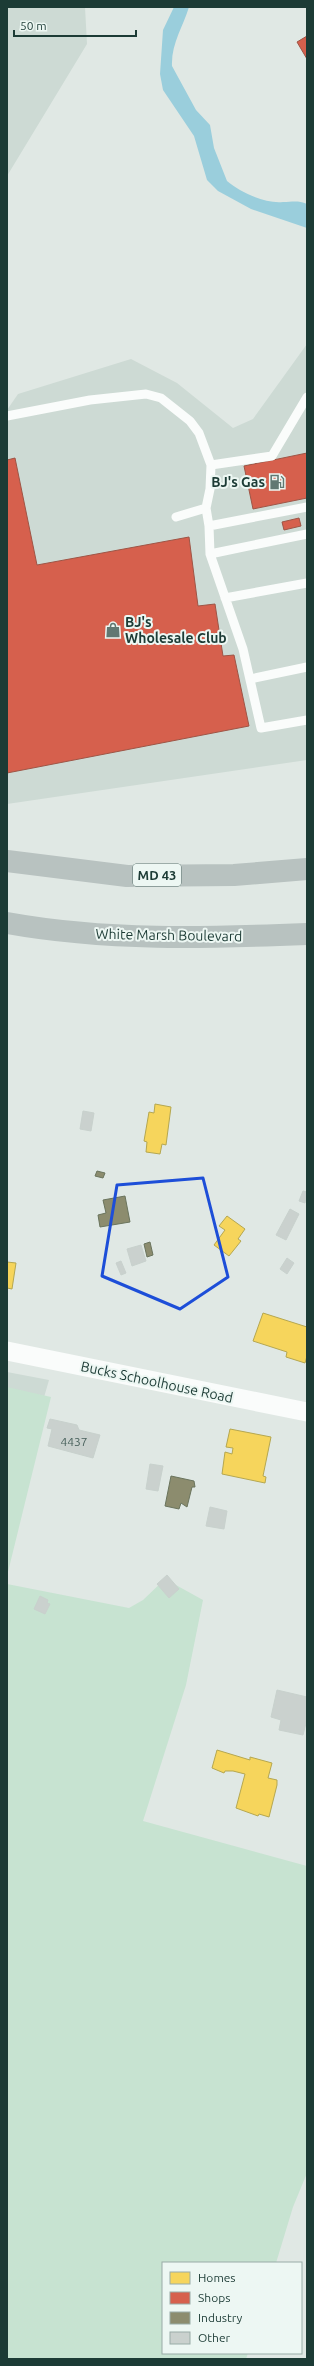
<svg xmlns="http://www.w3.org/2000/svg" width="314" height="2366" viewBox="0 0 314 2366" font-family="Ubuntu,sans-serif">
	<rect width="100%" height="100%" fill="#e0e8e4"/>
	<path fill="#cddad4" d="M7,7H85L87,44L7,176Z
		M307,344V760L7,804V410L18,394L131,359L177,383L233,428L253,419Z
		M7,1372L49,1380L7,1526Z"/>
	<path fill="#c7e3d1" d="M7,1387L51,1397L7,1576Z
		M165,1579L203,1600L186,1685L143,1821L307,1866V2173L293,2207L276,2263H163V2353H248L246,2359H7V1584L129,1608L143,1600Z"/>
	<path fill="#9acedc" d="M174,7H189C183,27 171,44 172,66L196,110L210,125L214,148L227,181C240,192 265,204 283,202C292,202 298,200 307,204V228L251,209L218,191L207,180L194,136L163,90L160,74L163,30Z"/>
	<path fill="#f6d55c" stroke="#b5a750" d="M155,1104L171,1107L166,1145L162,1144L160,1154L146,1152L147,1142L144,1141L149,1112L154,1113Z
		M227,1216L245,1229L238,1239L241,1241L229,1256L214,1245L225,1230L219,1226Z
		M7,1262L16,1263L12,1289L7,1288Z
		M263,1313L307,1327V1356L305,1363L286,1357L287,1352L253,1341Z
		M230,1429L271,1437L263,1476L266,1477L265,1483L222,1474L225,1452L232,1454L233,1448L226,1447Z
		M217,1750L250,1760V1757L272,1763L268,1778L277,1780V1785L269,1817L259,1814L258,1816L236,1808L245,1774L233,1771H225L224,1773L212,1768Z"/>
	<path fill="#d6604d" stroke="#9e5546" d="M307,36V59L297,42Z
		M307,453V498L253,509L244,466Z
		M15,458L37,565L189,537L198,606L215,604L223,656L234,655L249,726L7,773V460Z
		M299,518L301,526L284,530L282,522Z"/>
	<path fill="#8c8c6e" stroke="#6a745d" d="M97,1171L105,1173L103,1178L95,1176Z
		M125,1196L130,1222L100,1227L98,1215L106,1213L103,1200Z
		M150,1242L153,1255L147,1257L144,1244Z
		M171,1476L194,1481L195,1487H192L187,1507L181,1503L179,1509L165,1506Z"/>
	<path fill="#cad1ce" stroke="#c8d1cd" d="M83,1111L94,1113L91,1131L80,1129Z
		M303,1191L307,1192L305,1203L299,1201Z
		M290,1209L299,1214L286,1240L276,1235Z
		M141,1245L146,1261L132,1266L127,1249Z
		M287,1258L294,1263L287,1274L280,1269Z
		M121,1261L126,1273L121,1275L116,1263Z
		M50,1419L77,1425L79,1430L100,1435L93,1458L48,1446L52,1429L47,1428Z
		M150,1464L163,1466L158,1491L146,1489Z
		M210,1507L227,1511L224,1529L206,1526Z
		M167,1575L179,1589L169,1598L157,1584Z
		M40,1596L48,1600L47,1603L50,1604L45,1614L34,1609Z
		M277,1690L307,1697V1719L303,1735L279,1730L281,1720L271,1717Z"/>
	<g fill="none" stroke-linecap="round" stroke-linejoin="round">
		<path stroke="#fafcfb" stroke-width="9" d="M7,416L90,400L146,394L161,398L190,421L199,433L211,465L210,489L206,508L209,526L210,554L243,649L261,728L307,720
			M211,465L272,456L307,397
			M176,517L206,508
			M209,526L307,507
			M210,554L307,534
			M225,598L307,583
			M250,679L307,667"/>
		<path stroke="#fafcfb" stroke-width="19" d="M7,1351L307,1412"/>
		<path stroke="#b8c2c0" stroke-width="22" d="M7,861L127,876L234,875L307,869
			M7,923C107,941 206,938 307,934"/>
	</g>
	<path fill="none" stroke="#1d4ed8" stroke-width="3" stroke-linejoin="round" d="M203,1178L228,1277L180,1309L102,1276L117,1185Z"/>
	<defs>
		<g id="fuel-bare" transform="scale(1.2)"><path d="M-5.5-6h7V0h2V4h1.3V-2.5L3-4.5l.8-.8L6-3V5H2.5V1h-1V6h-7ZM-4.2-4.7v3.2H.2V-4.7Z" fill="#617872" stroke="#edf7f3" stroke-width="2.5" paint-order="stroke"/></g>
		<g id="shop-bare" transform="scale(1.2)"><path d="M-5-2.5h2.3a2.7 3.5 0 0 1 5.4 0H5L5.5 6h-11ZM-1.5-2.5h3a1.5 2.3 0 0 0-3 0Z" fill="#617872" stroke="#edf7f3" stroke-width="2.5" paint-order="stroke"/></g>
	</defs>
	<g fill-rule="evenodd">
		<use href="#fuel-bare" x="277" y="482"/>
		<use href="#shop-bare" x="113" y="630"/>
	</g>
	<g text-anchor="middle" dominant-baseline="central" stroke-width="4" stroke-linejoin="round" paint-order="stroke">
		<g font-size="12" fill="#48605b">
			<text x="74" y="1441">4437</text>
		</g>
		<rect fill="#edf7f3" stroke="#5b736e" stroke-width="1" x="133" y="864" width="48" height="22" rx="3"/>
		<g font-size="13" font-weight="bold" fill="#1c3b35">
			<text x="157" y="875">MD 43</text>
		</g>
		<g font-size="14" font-weight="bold" fill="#1c3b35" stroke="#edf7f3" text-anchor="end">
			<text x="265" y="482">BJ's Gas</text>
			<text x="125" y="622" text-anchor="start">BJ's<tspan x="125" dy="16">Wholesale Club</tspan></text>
		</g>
		<g font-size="14" fill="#1c3b35" stroke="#edf7f3">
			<text transform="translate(169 935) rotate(1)">White Marsh Boulevard</text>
			<text transform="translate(157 1382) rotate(12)">Bucks Schoolhouse Road</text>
		</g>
	</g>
	<rect width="314" height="2366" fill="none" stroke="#1c3b35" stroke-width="16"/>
	<rect x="162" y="2262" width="140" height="92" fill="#edf7f3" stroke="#99aca7"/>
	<rect x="170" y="2272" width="20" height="12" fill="#f6d55c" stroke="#99aca7"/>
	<text x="198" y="2282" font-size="12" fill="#1c3b35">Homes</text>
	<rect x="170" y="2292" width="20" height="12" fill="#d6604d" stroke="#99aca7"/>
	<text x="198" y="2302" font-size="12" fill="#1c3b35">Shops</text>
	<rect x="170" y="2312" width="20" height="12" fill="#8c8c6e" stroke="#99aca7"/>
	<text x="198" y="2322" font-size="12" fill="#1c3b35">Industry</text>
	<rect x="170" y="2332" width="20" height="12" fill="#cad1ce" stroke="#99aca7"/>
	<text x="198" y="2342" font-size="12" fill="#1c3b35">Other</text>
	<path d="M14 30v6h122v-6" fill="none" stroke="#1c3b35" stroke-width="2"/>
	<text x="20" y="30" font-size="12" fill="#1c3b35" stroke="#edf7f3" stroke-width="3" paint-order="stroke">50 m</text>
</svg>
